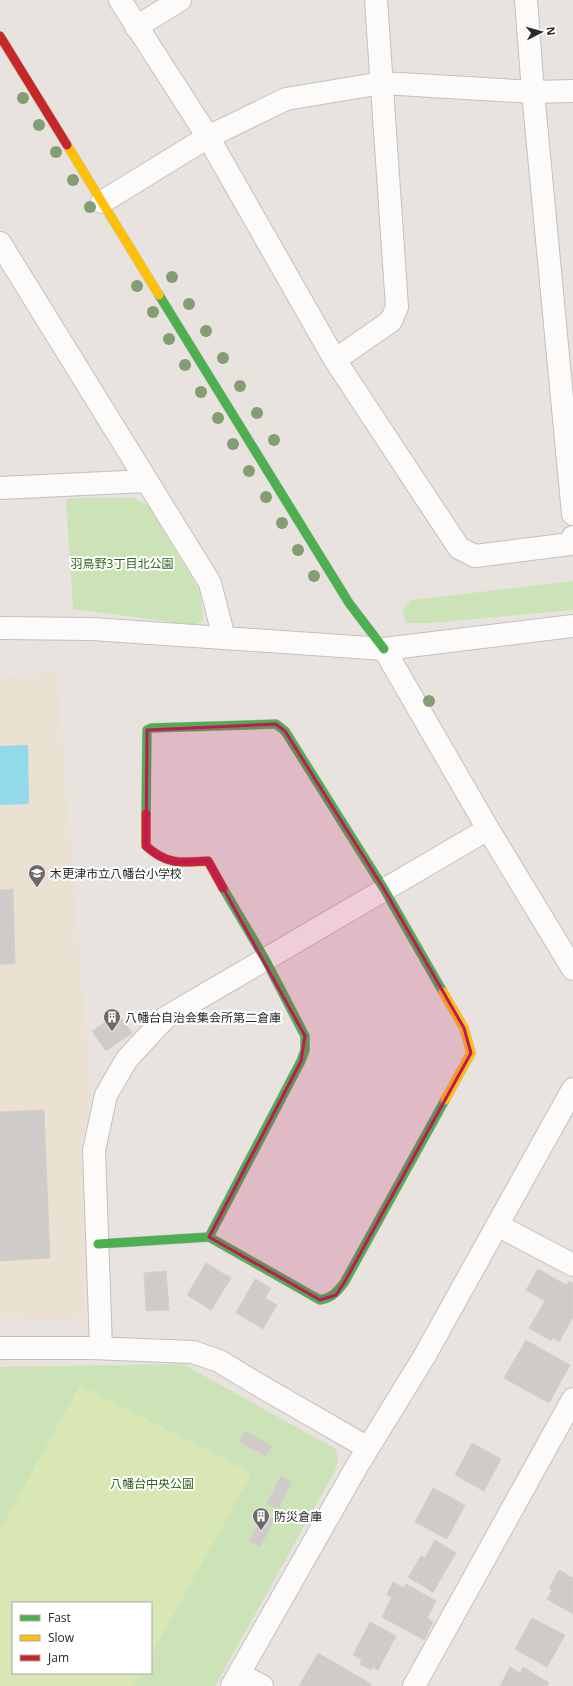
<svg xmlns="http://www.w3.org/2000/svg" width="573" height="1686" viewBox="0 0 573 1686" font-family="'Open Sans','Noto Sans JP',sans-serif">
	<rect width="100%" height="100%" fill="#e8e3df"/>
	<path fill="#ebe1d3" d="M57,672L91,1099L81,1143L85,1318L39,1320L0,1317V677Z"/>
	<path fill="#cce3b7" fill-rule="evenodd" d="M79,498H134L148,505L200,592L203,619L196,625L73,609L66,499Z
		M573,581V610L432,623H406L402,610L411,600Z
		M183,1364L336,1449L338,1460L335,1471L215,1686H0V1367ZM13,1603H151V1673H13Z"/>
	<path fill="#d9e7b5" d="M80,1385L252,1473L151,1655V1603H13V1673H141L134,1686H0V1530Z"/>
	<path fill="#92daea" d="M28,745L29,804L0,805V746Z"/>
	<path fill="#cfcbc8" stroke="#d3cfcb" d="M13,889L15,964H0V890Z
		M118,1014L132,1033L106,1051L92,1031Z
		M44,1110L50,1258L0,1261V1112Z
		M206,1263L231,1278L211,1310L187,1295Z
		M538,1269L566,1285L569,1281L573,1283V1317L559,1342L553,1338L551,1341L529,1328L545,1301L526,1290Z
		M166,1271L169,1310L146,1311L144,1273Z
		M255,1279L271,1288L265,1298L277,1305L263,1329L236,1313Z
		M526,1340L570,1365L549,1403L504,1378Z
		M245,1431L272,1446L266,1456L239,1442Z
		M472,1443L501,1459L484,1491L455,1475Z
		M281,1476L292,1482L278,1509L267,1503Z
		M433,1488L465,1505L447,1539L415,1522Z
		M263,1515L274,1520L260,1547L249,1541Z
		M435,1540L456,1553L433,1592L408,1577L421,1556L425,1558Z
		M559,1570L573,1578V1614L547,1599L552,1590L549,1588Z
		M393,1582L404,1588L406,1584L436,1601L427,1618L433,1622L424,1640L382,1617L392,1597L387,1595Z
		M532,1618L565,1635L547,1667L515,1649Z
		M370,1622L396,1636L378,1670L372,1667L371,1670L360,1664L362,1660L353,1655Z
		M318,1653L371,1684L370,1686H299Z
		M510,1667L520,1673L523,1667L549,1683L547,1686H500Z"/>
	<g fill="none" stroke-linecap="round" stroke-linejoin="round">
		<g stroke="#c1c0c0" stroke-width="24">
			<path id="street" d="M120,0L208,137L335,360L459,548L475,556L570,544L573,537
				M526,0L533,92L573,514
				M136,27L180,0
				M102,202L208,137L286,99L382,83L533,92L573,91
				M0,243L210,583L224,638
				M335,360L391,321L397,307L376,0
				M0,488L146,481
				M0,628L92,629L384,649L573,626
				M384,649L488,829L573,969
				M497,1225L573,1265
				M0,1348H91L193,1352L219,1361L257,1384L368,1448
				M101,1348L94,1150L106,1095L127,1059L165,1018L488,829
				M239,1674L262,1686
				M232,1686L357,1466L424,1357L573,1089
				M414,1686L573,1399"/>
		</g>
		<g stroke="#c1c0c0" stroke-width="10">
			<path id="fast" d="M159,295L349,603L384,649
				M146,814L147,730L151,728L276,724L285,731L384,889L443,992
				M209,1237L301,1061L305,1050V1036L265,959L223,888
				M98,1244L209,1237L320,1300C332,1298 337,1292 344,1283L445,1100"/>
		</g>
		<g stroke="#c1c0c0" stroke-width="10">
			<path id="slow" d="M67,145L159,295
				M443,992L464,1028L471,1053L445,1100"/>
		</g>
		<g stroke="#c1c0c0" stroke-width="10">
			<path id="jam" d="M0,36L67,145
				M146,814V846C167,865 181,863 208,861L223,888"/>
		</g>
		<use href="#street" stroke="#fcfbfa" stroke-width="22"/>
		<use href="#fast" stroke="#4caf50" stroke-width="9"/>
		<use href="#slow" stroke="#ffc107" stroke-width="9"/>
		<use href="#jam" stroke="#c62828" stroke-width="9"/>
	</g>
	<g fill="#829e72">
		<circle cx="23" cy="98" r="6"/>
		<circle cx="39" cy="125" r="6"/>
		<circle cx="56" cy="152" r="6"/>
		<circle cx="73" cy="180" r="6"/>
		<circle cx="90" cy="207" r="6"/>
		<circle cx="172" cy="277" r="6"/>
		<circle cx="137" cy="286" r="6"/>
		<circle cx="189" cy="304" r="6"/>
		<circle cx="153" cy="312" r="6"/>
		<circle cx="206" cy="331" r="6"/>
		<circle cx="169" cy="339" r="6"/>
		<circle cx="223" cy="358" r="6"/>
		<circle cx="185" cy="365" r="6"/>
		<circle cx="240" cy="386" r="6"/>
		<circle cx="201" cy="392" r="6"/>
		<circle cx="257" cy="413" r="6"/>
		<circle cx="218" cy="418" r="6"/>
		<circle cx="274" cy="440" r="6"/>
		<circle cx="233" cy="444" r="6"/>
		<circle cx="249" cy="471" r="6"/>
		<circle cx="266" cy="497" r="6"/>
		<circle cx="282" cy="523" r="6"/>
		<circle cx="298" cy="550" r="6"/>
		<circle cx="314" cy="576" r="6"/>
		<circle cx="429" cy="701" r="6"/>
	</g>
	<path fill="#c2185b" fill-opacity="0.2" stroke="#c2185b" stroke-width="3" stroke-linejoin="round" d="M276,724L285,731L384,889L464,1028L471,1053L344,1283L336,1295L320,1300L209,1237L301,1061L305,1036L208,861L171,862L156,857L146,846L147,730Z"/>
	<defs>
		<g id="school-pin" transform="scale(0.9)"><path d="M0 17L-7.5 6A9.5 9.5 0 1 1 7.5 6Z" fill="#6c6a69" stroke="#fff"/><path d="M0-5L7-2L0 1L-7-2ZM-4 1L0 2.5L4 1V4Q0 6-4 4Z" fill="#fff"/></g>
		<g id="building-pin" transform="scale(0.9)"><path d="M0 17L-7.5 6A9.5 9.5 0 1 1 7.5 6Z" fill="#6c6a69" stroke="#fff"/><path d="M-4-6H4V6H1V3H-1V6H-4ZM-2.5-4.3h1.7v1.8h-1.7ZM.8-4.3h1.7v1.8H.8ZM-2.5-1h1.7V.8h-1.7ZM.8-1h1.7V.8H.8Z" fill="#fff"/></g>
	</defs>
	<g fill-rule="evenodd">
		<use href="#school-pin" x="37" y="873"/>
		<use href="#building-pin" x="112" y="1017"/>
		<use href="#building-pin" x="261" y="1516"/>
	</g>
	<g text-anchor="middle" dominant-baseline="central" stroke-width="4" stroke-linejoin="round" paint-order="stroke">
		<g font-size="12" fill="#2f6619" stroke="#fff">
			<text x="122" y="563">羽鳥野3丁目北公園</text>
			<text x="152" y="1483">八幡台中央公園</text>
		</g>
		<g font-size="12" fill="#292929" stroke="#fff" text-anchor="start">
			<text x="50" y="873">木更津市立八幡台小学校</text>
			<text x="125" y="1017">八幡台自治会集会所第二倉庫</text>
			<text x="274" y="1516">防災倉庫</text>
		</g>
	</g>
	<rect x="12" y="1602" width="140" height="72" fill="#ffffff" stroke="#a9a9a9"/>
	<rect x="20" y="1615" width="20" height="6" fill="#4caf50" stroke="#a9a9a9"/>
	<text x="48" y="1622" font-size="12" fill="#292929">Fast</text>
	<rect x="20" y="1635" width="20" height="6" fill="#ffc107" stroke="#a9a9a9"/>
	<text x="48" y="1642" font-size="12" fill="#292929">Slow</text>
	<rect x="20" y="1655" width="20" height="6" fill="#c62828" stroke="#a9a9a9"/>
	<text x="48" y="1662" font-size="12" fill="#292929">Jam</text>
	<g transform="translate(541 32) rotate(84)" stroke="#ffffff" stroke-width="3" paint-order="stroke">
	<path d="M0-3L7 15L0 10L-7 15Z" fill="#292929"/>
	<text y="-6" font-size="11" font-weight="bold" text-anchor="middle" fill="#292929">N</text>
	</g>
</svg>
